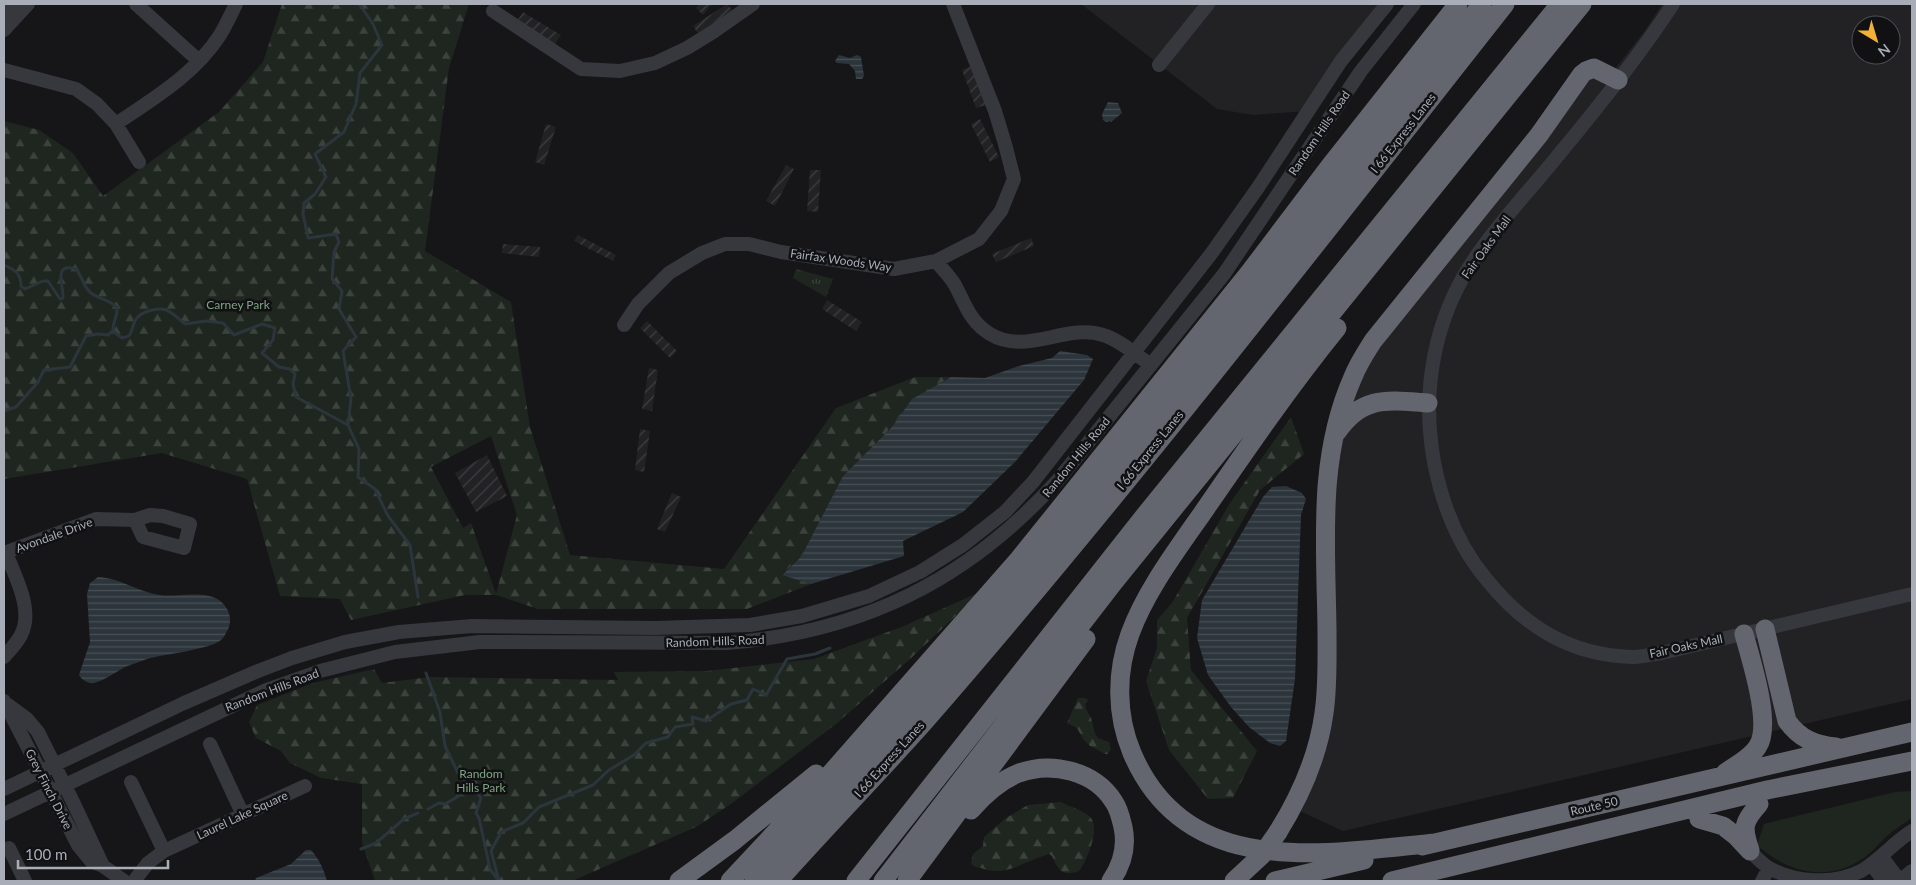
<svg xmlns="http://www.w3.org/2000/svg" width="1916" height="885" viewBox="0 0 1916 885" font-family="Lato,sans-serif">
	<defs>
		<pattern id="industrial-furrows" width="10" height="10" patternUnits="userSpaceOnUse" patternTransform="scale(1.25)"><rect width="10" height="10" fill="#222225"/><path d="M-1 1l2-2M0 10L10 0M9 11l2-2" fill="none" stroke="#3f3f43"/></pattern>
		<pattern id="forest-firs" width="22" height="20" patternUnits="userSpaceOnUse" patternTransform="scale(1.25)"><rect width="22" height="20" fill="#1e261f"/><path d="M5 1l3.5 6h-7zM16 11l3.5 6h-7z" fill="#3c433d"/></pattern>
		<pattern id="park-tufts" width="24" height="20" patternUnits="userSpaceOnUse" patternTransform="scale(1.25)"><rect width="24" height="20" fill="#1e261f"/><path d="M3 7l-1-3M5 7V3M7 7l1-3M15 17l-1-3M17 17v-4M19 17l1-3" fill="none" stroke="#3c433d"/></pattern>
		<pattern id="water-rules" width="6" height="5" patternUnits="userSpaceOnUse" patternTransform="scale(1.25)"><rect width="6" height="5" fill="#2c353c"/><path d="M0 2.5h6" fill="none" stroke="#485056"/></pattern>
	</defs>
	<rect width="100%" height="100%" fill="#161618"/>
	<path fill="#222225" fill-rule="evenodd" d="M1081,4H1393L1308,111L1253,115L1217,109Z
		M1662,4H1912V699L1343,831L1287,805L1320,716L1336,403L1575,74L1614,70L1646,29ZM1861,25H1891V55H1861Z"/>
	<path fill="url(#industrial-furrows)" d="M699,4H712L703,15L696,8Z
		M727,4L734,12L699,35L693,26Z
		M523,12L561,35L555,44L517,21Z
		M972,66L986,105L976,108L962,70Z
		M980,119L999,157L990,162L971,124Z
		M546,124L556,127L544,165L535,162Z
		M786,165L794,169L775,206L766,201Z
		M810,170H821L818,212L807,211Z
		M578,235L616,255L613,261L574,241Z
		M1031,238L1034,246L996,262L992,254Z
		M503,244L540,247L539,257L502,253Z
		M827,300L862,322L856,331L822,309Z
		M647,321L677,351L670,358L640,328Z
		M649,368L658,370L652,411L642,409Z
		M640,429L650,431L644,472L635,470Z
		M487,455L507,496L476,512L455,473Z
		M672,493L681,497L665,532L657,529Z"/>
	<path fill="#1e261f" d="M1912,791V818C1903,824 1893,830 1885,838C1877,845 1871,854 1862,859C1828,883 1786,872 1757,845L1764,824L1895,792Z"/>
	<path fill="url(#forest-firs)" fill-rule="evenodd" d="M282,4H469L449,68L425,251L511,302L530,427L570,555L724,569L836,408L915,377H951L912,399L891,428L843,476L801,557L782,574L811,584L747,609H538L496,595H465L351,620L340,599L280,596L247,479L162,453L4,479V121L39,130L73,153L103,196L219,112L263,62ZM491,436L517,515L496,594L471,523L463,528L431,467Z
		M1291,417L1304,454L1260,490L1187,618L1191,670L1257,751L1233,798L1208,799L1169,750L1146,681L1157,648V620L1172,603L1230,503Z
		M982,591L910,659L836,724L731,804L696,827L572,881H375L362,843V784L321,778L290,763L281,751L256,738L249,722L257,705L313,683L374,669L382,683L430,677L618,680L614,672L707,671L814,659L904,626Z
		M1078,698H1085L1088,700L1085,705L1086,709L1091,718L1095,733L1098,738L1109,742L1111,749L1108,754H1105L1090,746L1083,739L1077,728L1067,723Z
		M1061,802C1070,807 1083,810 1090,817C1101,827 1087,861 1079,871C1062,877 1058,870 1052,856L1049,854C1027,860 1005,878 981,868C976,867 974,867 971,863L973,854L983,846L984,837L1006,818L1028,805Z"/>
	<path fill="url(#park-tufts)" d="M796,269L833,279L826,297L793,278Z"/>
	<path fill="url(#water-rules)" d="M839,55L850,58L857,55L861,57L864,76L862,79H856L855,71L849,64L837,63L835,61Z
		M1108,102L1118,103L1122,113L1111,122L1110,121L1106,122L1103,120L1102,114Z
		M1060,351L1087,355L1093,359L1084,380L1015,462L963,512L903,541L904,556L811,584L782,575L801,557L843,476L891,428L912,399L951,377L985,378L1019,366L1052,358Z
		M1286,486L1302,493L1306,499L1301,515L1295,679L1286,741L1280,746L1270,743L1249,727L1231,707L1208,675L1197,638L1202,600L1263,497L1272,487Z
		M98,577C120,578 138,592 160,595C181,598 215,586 227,609C230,614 231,621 229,627C227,631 224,638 221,640C209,650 163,654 147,659C140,662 132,664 125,667C116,672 105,680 94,683C88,684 82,680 79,675L90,642L87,594L90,583Z
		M306,850H311C319,859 324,870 327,881H255L256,878L291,864Z"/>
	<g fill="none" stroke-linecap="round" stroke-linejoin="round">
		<path stroke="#2c353c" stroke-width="3" d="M360,5L373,24L382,45L360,73L356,104L344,132L315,154L326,177L315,194L304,203L303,214L308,238L336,234L339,242L334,252L332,279L342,291L339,309L356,337L343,351L351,399L348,425L359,449L358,477L375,489L388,516L410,545L418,597
			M4,265C15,270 21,273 21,286L25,289L43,281H48L60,299L63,298C64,287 52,262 76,269C82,276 83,286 90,292C99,300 110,299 117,308C118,317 112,322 113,331L122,338C134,336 130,330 135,321C139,312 157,307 166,310C172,312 180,320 185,324L206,321L223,323L234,335L262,324L275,328L273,340L262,353L279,367L290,369L295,374L293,384L296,397L348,425
			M4,411L16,407L38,382L44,370L70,367L86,336L98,334L108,335L113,331
			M426,673L440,712L445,746L458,773L473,788L481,798L476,813L479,818L490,869L498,880
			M428,809L439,803L445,804L473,788
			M361,849L376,843L404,819L418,813
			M499,881L491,851L501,832L523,823L539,807L593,785L609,770L634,755L646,743L668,737L675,727L693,724L692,717L706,721L731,704L747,700L753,689L766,695L787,659L815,654L830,648"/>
		<path stroke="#37383d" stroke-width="14" d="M136,4L199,61
			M1673,4C1639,56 1600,105 1560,153C1532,188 1500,221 1475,258C1434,318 1421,391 1434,462C1442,504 1459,547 1487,580C1525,627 1570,655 1632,657C1642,657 1652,654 1662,653L1912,594
			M493,11L581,69L620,71L655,63L687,48L713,32L753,4
			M4,14L13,4
			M4,30L28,4
			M1159,65L1208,4
			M4,70L76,89L97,104L116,124L139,162
			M116,124C154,98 195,74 220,35C226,25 231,14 236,4
			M936,261C942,269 950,276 955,285C965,304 970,322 990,334C1026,356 1066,323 1103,335C1120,340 1136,355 1151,365
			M624,325L638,304L669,273L702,253L725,244H749L781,252L894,269L936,261L979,239L1001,211L1014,179L1005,144L995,111L953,4
			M4,553L96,519L135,520L150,515L163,516L190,524L184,548L143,537L135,520
			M4,657C10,650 17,643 21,635C34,610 15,576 6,553
			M4,701L78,845L91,861L103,866L124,881
			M8,705L27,719L38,732L74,804L103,866
			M210,744L243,815
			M131,782L164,851
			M4,789L184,703L258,671L292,658L345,642L399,632L472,626L656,628L750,625L802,616L869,596L920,572L963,545L1005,512L1033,482L1211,254L1257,189L1341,61L1387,4
			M4,814L266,690L320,671L395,652L480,642L727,643C862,632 967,581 1058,480L1224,274L1361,71L1414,4
			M9,848L25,881
			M1750,851C1756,857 1763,865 1771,869C1796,882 1834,885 1861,871C1880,860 1894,842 1912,831
			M1881,856L1900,881
			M1871,864L1884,881
			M134,881L148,863L164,851L305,786
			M1762,881L1769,868
			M1900,881L1912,871"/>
		<path stroke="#63666e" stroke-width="19" d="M1337,328C1290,386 1248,447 1206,508C1179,547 1146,590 1130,634C1116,672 1116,715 1132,753C1186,880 1323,854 1435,843
			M1337,432C1362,395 1388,400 1428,403
			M1765,629L1787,721C1800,739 1815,745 1836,747
			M1725,773C1736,765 1751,758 1758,746C1772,724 1751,660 1744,634
			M971,810C984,795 1001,780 1019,773C1052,761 1095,771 1114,802C1119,809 1121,819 1123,827C1127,846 1122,865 1111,881
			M1699,819L1723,826L1736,836L1750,851
			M1278,832C1301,795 1318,757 1324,713C1328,686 1327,658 1327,630C1326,543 1317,458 1353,377C1358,364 1366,352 1373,341L1539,135L1582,74L1586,71L1594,68L1618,80
			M1422,846L1912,732
			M1750,850C1742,827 1743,822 1759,804
			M679,881L735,840L816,774
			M730,881L831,773L1019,559L1249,273L1330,166L1458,4
			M754,881C845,781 938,681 1025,577C1182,390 1329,195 1482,4
			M778,881C826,827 877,775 925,721C1127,489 1315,245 1505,4
			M856,881L1146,514L1560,4
			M883,881L1114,582L1582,4
			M907,881L1086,639
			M1275,881L1364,860
			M1392,881L1767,790L1912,761"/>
		<path stroke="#63666e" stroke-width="19" d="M1234,881L1262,855L1278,832"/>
	</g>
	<g text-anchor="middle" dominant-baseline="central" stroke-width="5" stroke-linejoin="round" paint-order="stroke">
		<g font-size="12" fill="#a8adb8" stroke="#111113">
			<text transform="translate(1319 133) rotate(-56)">Random Hills Road</text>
			<text transform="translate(1403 133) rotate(-52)">I 66 Express Lanes</text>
			<text transform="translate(1486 247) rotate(-54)">Fair Oaks Mall</text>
			<text transform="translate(841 260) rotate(8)">Fairfax Woods Way</text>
			<text transform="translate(1150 450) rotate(-51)">I 66 Express Lanes</text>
			<text transform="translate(1076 457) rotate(-51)">Random Hills Road</text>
			<text transform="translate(54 535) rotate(-20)">Avondale Drive</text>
			<text transform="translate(715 641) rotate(-2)">Random Hills Road</text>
			<text transform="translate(1686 646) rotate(-12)">Fair Oaks Mall</text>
			<text transform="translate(272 690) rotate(-21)">Random Hills Road</text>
			<text transform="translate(889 759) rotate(-48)">I 66 Express Lanes</text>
			<text transform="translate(49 789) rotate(63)">Grey Finch Drive</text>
			<text transform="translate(1594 806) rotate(-13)">Route 50</text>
			<text transform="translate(242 815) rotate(-25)">Laurel Lake Square</text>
		</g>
		<g font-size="12" fill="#7fa381" stroke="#111113">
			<text x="238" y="304">Carney Park</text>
			<text x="481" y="773">Random<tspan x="481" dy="14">Hills Park</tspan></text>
		</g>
	</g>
	<rect width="1916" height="885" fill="none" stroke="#a8adb8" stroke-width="10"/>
	<g transform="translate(1876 40) rotate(142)"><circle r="24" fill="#111113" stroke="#4d4f55"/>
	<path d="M0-4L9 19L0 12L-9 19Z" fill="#f2b134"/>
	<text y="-8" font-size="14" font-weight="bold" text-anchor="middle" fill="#a8adb8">N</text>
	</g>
	<path d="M18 860v8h150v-8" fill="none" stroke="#a8adb8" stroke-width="2.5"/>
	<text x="25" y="860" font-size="15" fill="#a8adb8" stroke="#111113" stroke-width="4" paint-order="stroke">100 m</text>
</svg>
